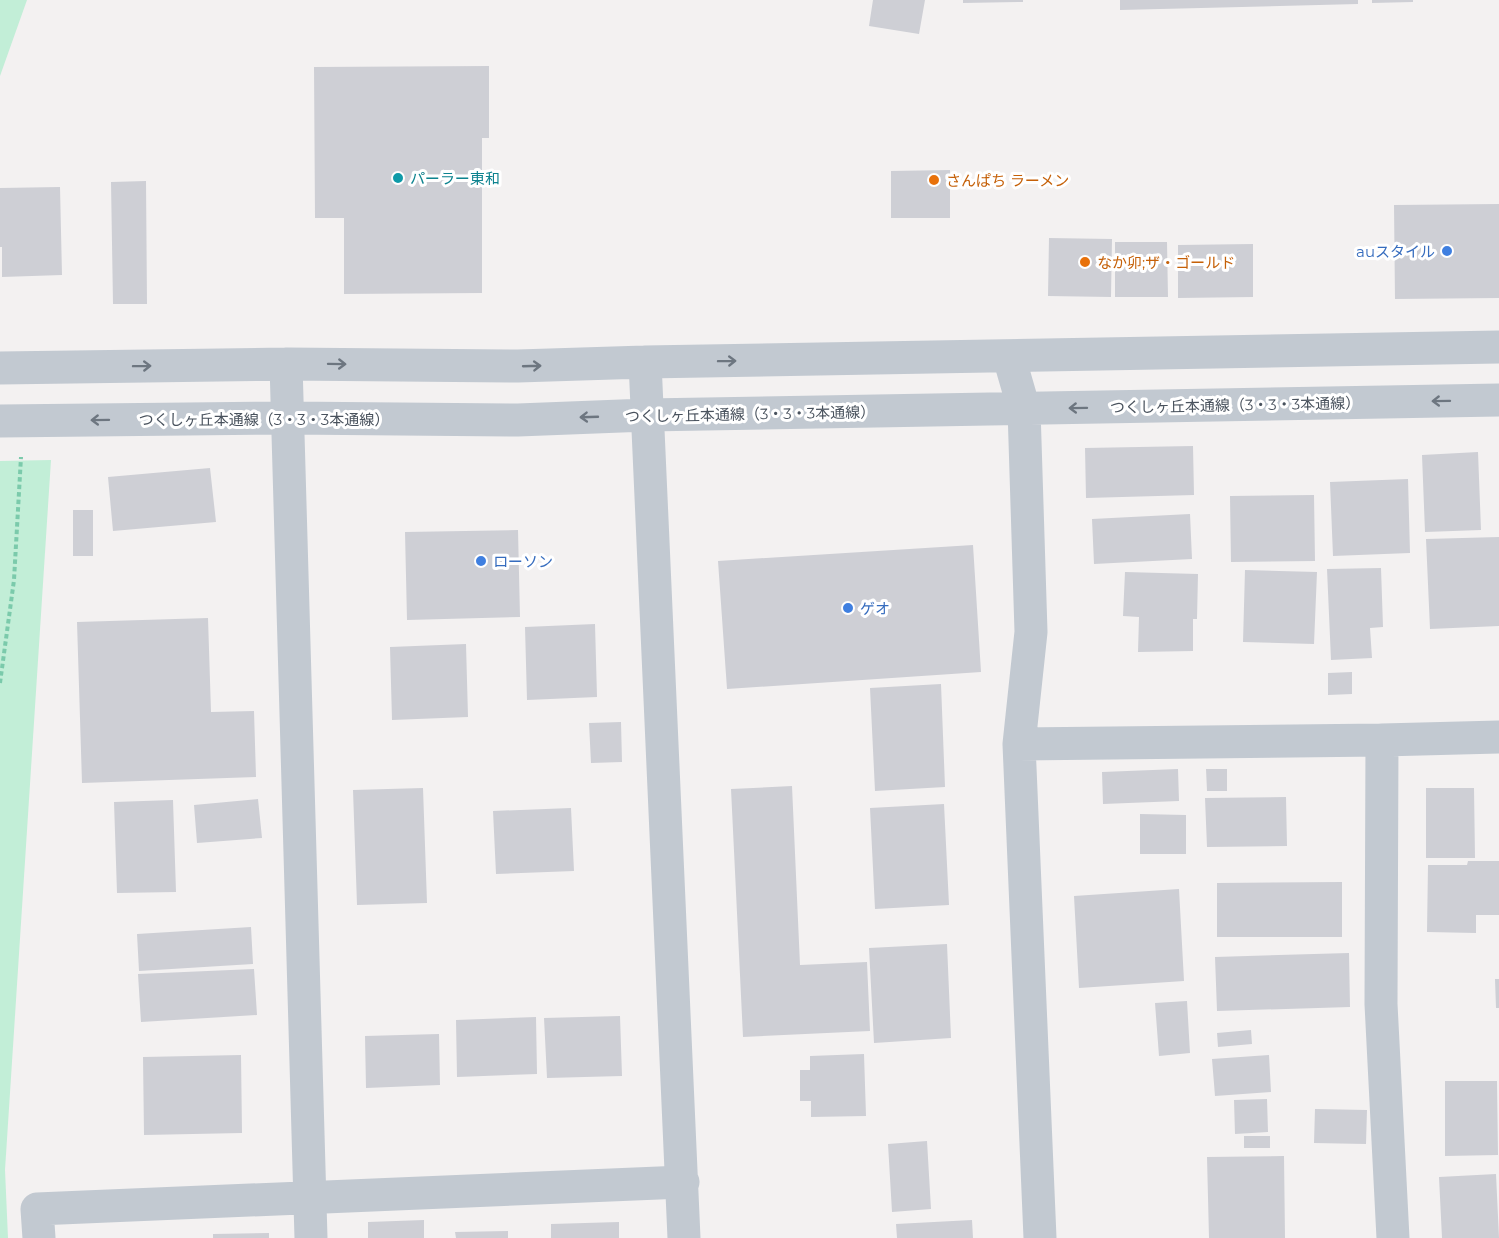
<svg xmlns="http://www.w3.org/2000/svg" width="1499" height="1238" viewBox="0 0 1499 1238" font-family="Montserrat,'Noto Sans JP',sans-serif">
	<rect width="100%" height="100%" fill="#f3f1f1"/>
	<path fill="#c2eed7" d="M0,0H27L0,76Z
		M51,460L5,1170L8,1238H0V461Z"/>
	<path fill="#cecfd5" d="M873,0H925L919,34L869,26Z
		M963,0H1023V2L963,3Z
		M1120,0H1358V4L1120,10Z
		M1372,0H1413V2L1372,3Z
		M489,66V138H482V293L344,294V218H315L314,67Z
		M950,170V218H891V171Z
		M146,181L147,304H113L111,182Z
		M60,187L62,275L2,277V247H0V188Z
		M1499,204V298L1395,299L1394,205Z
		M1049,238L1112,239L1111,297L1048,296Z
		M1115,242H1167L1168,297H1115Z
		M1253,244V297L1178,298V245Z
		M1193,446L1194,495L1086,498L1085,448Z
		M1478,452L1481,530L1425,532L1422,455Z
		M210,468L216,522L113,531L108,477Z
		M1408,479L1410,553L1333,556L1330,482Z
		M1314,495L1315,561L1231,562L1230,496Z
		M73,510H93V556H73Z
		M1190,514L1192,559L1094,564L1092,519Z
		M518,530L520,617L407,620L405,532Z
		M1499,537V626L1430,629L1426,539Z
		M973,545L981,672L727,689L718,561Z
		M1381,568L1383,627L1370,628L1372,658L1331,660L1327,569Z
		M1245,570L1317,572L1314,644L1243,642Z
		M1125,572L1198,574L1197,619H1193V651L1138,652L1139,617L1123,616Z
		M208,618L211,712L254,711L256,777L82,783L77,622Z
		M595,624L597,697L527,700L525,627Z
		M466,644L468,717L392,720L390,647Z
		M1352,672V694L1328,695V673Z
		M941,684L945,787L875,791L870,688Z
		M621,722L622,762L591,763L589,723Z
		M1178,769L1179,801L1103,804L1102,772Z
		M1206,769H1227V791H1207Z
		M792,786L800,965L867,962L870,1031L743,1037L731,789Z
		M423,788L427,903L357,905L353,790Z
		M1426,788H1474L1475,858H1426Z
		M1286,797L1287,846L1207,847L1205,798Z
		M258,799L262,838L197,843L194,805Z
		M173,800L176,892L117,893L114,802Z
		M944,804L949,905L875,909L870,808Z
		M571,808L574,871L496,874L493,811Z
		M1140,814L1186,815V854H1140Z
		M1468,861H1499V915H1476V933L1427,932L1428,865H1467Z
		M1342,882V937H1217V883Z
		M1179,889L1184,981L1079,988L1074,896Z
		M251,927L253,964L139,971L137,934Z
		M947,944L951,1038L874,1043L869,948Z
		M1349,953L1350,1007L1217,1011L1215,957Z
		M254,969L257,1015L141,1022L138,974Z
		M1495,979H1499V1008H1496Z
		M1187,1001L1190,1053L1159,1056L1155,1003Z
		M620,1016L622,1076L547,1078L544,1018Z
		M536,1017L537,1074L457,1077L456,1020Z
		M1251,1030L1252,1044L1218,1047L1217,1033Z
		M439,1034L440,1085L366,1088L365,1036Z
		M864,1054L866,1116L811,1117V1101H800V1070H810V1056Z
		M241,1055L242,1133L144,1135L143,1057Z
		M1269,1055L1271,1092L1215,1096L1212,1059Z
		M1445,1081H1497L1498,1155L1445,1156Z
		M1267,1099L1268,1132L1235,1134L1234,1100Z
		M1315,1109L1367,1110L1366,1144L1314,1143Z
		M1244,1136H1270V1148H1244Z
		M927,1141L931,1209L892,1212L888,1144Z
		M1284,1156L1285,1238H1209L1207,1157Z
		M1496,1174L1499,1238H1442L1439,1177Z
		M424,1220V1238H368V1222Z
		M972,1220L973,1238H897L896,1224Z
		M619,1222V1238H551V1224Z
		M508,1231V1238H456L455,1232Z
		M269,1233V1238H213V1234Z"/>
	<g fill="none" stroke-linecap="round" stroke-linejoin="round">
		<path stroke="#7bcaab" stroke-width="4" stroke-dasharray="4.5 3" stroke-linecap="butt" d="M0,683L14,580L21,457"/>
		<path stroke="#c2c9d1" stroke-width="33" d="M1009,357L1024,409L1031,632L1019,744L1040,1238
			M645,362L684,1238
			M286,364L311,1238
			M0,368L286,364L518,366L645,362L1499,347
			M0,421L289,418L518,420L647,415L1499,400
			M1019,744L1382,740
			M39,1238L37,1209L683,1182
			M1393,1238L1381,1004L1382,740L1499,737"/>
	</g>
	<defs><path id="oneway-shaft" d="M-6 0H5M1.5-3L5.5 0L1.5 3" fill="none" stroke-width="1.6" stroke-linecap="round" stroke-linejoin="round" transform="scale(1.5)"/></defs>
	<g stroke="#6d7680">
		<use href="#oneway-shaft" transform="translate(727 361) rotate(-1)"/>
		<use href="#oneway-shaft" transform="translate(337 364) rotate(1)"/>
		<use href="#oneway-shaft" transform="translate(142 366) rotate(-1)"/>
		<use href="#oneway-shaft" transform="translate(532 366) rotate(-2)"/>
		<use href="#oneway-shaft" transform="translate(1441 401) rotate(179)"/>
		<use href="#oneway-shaft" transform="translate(1078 408) rotate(179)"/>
		<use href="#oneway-shaft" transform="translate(589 417) rotate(178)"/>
		<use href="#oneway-shaft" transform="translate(100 420) rotate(179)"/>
	</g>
	<circle fill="#0f9aa8" stroke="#fff" stroke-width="2" cx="398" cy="178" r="6"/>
	<g fill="#e8710a" stroke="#fff" stroke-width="2">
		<circle cx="934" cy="180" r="6"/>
		<circle cx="1085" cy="262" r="6"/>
	</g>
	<g fill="#3f7fe0" stroke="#fff" stroke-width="2">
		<circle cx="1447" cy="251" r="6"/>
		<circle cx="481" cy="561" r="6"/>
		<circle cx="848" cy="608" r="6"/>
	</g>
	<g text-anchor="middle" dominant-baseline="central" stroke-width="6" stroke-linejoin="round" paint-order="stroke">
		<g font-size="15" fill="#0d838f" stroke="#fff" text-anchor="start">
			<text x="410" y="178">パーラー東和</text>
		</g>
		<g font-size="15" fill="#c56008" stroke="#fff" text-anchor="start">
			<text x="946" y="180">さんぱち ラーメン</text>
			<text x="1097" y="262">なか卯;ザ・ゴールド</text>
		</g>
		<g font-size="15" fill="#366cbe" stroke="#fff" text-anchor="start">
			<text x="1435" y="251" text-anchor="end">auスタイル</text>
			<text x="493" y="561">ローソン</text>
			<text x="860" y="608">ゲオ</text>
		</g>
		<g font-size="15" fill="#49525d" stroke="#fff">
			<text transform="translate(1235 405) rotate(-1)">つくしヶ丘本通線（3・3・3本通線）</text>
			<text transform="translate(750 414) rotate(-1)">つくしヶ丘本通線（3・3・3本通線）</text>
			<text x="264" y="419">つくしヶ丘本通線（3・3・3本通線）</text>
		</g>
	</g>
</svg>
